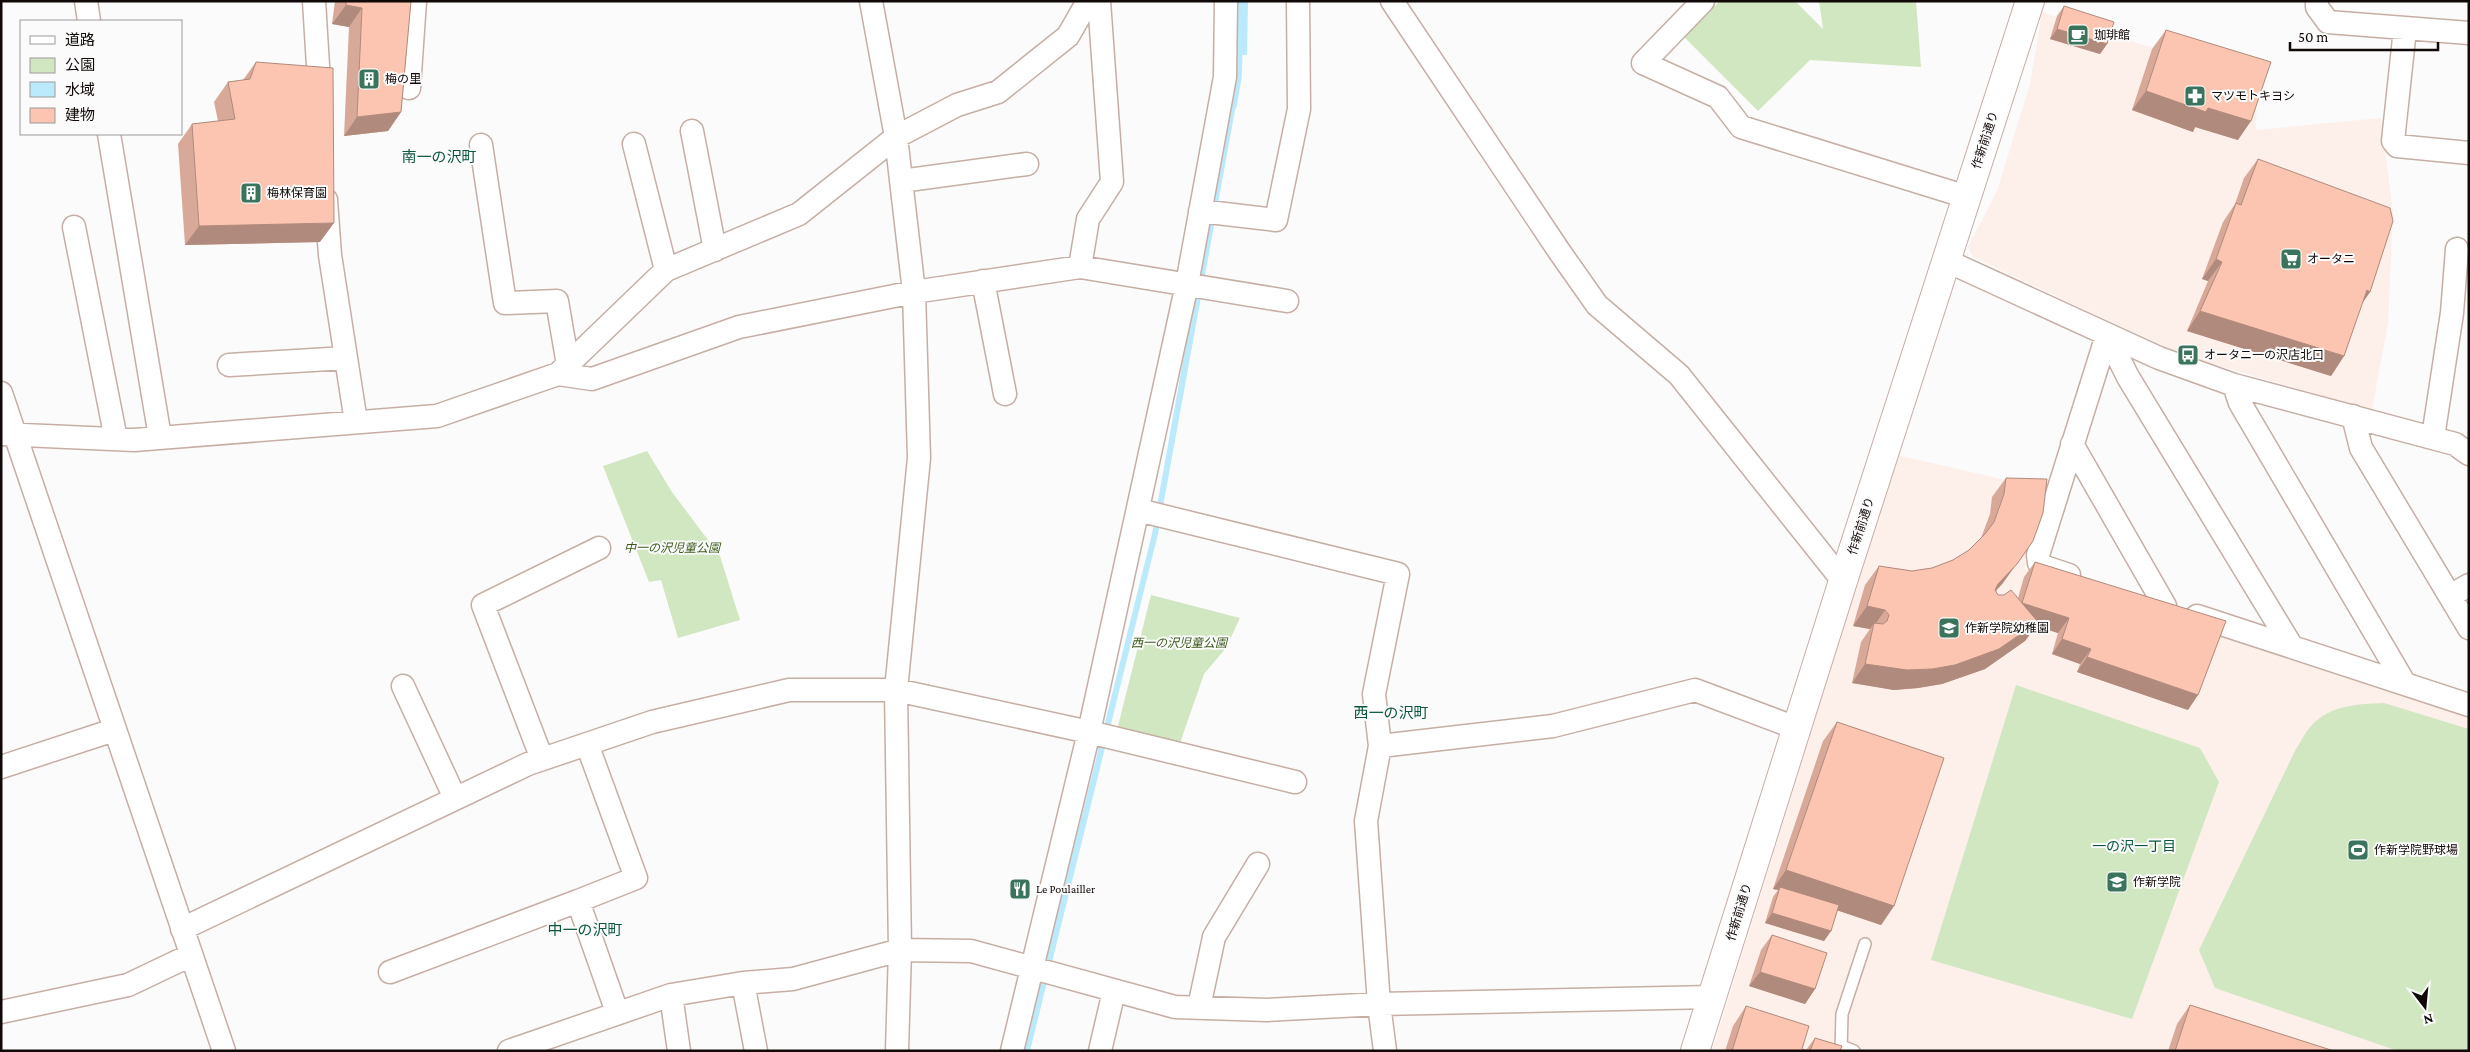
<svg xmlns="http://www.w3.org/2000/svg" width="2470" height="1052" viewBox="0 0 2470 1052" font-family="'Crimson Pro','Noto Sans JP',serif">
	<rect width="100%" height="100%" fill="#fbfbfb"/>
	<path fill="#fdefea" d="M2042,12L2257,82L2256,130L2381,118L2393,213L2388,323L2372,410L2182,355L1973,257L1968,247L1997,191L2030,84Z
		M1897,455L2045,489L2025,569L2469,713V1051H1712Z"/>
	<path fill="#d1e7c1" d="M1720,1H1795L1823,29L1819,1H1916L1921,67L1810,60L1758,111L1682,35Z
		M647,451L672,492L720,556L740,620L678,638L661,580L649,582L603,466Z
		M1151,595L1240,618L1226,648L1204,674L1179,746L1117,730Z
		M2016,685L2200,748L2219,782L2132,1019L1931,960Z
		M2384,703L2469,729V1051H2398L2215,988L2199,950L2296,749C2301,742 2305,732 2311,726C2330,705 2358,704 2384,703Z"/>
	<path fill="#baeafc" d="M1235,1H1248L1247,55H1234Z
		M1230,99H1237L1158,534L1030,1051H1023L1152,534Z"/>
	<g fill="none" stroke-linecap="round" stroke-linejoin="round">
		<path stroke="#baeafc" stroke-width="5.5" d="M1234,106L1239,77L1240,48"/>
		<g stroke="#c6aea5" stroke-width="14">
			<path id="service" d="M1841,1046L1854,1051
				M1841,1051L1842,1014L1865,944"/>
		</g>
		<g stroke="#c6aea5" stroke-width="25">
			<path id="minor" d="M86,1L89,21
				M314,1L320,98
				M871,1L896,137L914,292L919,458L896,690L900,950L897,1051
				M1392,1L1559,251L1597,305L1679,375L1843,581
				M1703,1L1643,63L1718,97L1741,127L1967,197
				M2317,1V7L2328,22L2469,33
				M2405,29L2393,141L2397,146L2469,153
				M409,88L415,1
				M692,131L715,250
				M109,134L160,437
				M634,144L666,270
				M481,145L505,303L557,301L568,365
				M901,181L1027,164
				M326,200L330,255L356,422
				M1200,211L1276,220L1299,109L1298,1
				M74,227L116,439
				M1947,261L2159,358L2234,385L2455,444L2469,454
				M1080,267L1088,219L1112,182L1099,1
				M983,281L1005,394
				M2107,335L2128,377L2292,647
				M229,365L346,358
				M558,374L666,270L799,214L896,137L957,105L998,92L1068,36L1088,1
				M2234,385L2240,403L2405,684
				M1,393L224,1051
				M2353,416L2361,448L2469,628
				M1,434L134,440L437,416L558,374L592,379L739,327L914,292L1080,267L1287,301
				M2433,437L2452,313L2457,249
				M2072,444L2165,606
				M1138,510L1398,574L1374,694L1380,746
				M2069,575L2045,567L2039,563L2038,555L2107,335
				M2450,596L2469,585
				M2197,616L2469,705
				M403,686L455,798
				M587,744L636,878L578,901L617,1012
				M542,759L483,605L599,548
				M1,767L114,730
				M182,929L528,764L652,722L789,690H896L1089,732L1295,782
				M390,972L578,901
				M743,983L756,1051
				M671,995L679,1051
				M1199,1007L1214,937L1258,864
				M1,1012L128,985L191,955
				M509,1051L671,995L743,983L793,979L900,950L971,951L1175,1007L1267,1010L1379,1004L1712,997
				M1012,1051L1089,732L1187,284L1225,77L1226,1
				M1100,1051L1114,991
				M1385,1051L1379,1004L1366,821L1380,746L1553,726L1695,690L1796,728"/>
		</g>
		<g stroke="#c6aea5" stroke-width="30">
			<path id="tertiary" d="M1695,1051L1843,581L2030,1"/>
		</g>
		<use href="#service" stroke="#fff" stroke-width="11"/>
		<use href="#minor" stroke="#fff" stroke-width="22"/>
		<use href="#tertiary" stroke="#fff" stroke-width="28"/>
	</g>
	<path fill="#d8a998" d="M335,1H411L401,112L388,131L344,136L349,27L332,24Z
		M2064,6L2107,44L2100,54L2050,39L2057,16Z
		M2166,30L2238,140L2195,127L2193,132L2132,110L2152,49Z
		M256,62L320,242L185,245L178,144L192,124L218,121L214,102L228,82L243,80Z
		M2258,159L2370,292L2362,303L2344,356L2331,376L2187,331L2208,281L2202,279L2223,222L2235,204L2244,178Z
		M2006,478L2003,583L1996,591L1998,595L2018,598L2024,577L2035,562L2188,710L2077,672L2080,664L2052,654L2058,633L2036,626L2025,641L1985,669L1942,684L1918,688L1894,690L1852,683L1861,642L1870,629L1853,626L1865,585L1879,566L1912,571L1932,568L1953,560L1969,550L1981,538L1990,514L1992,497Z
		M1837,722L1894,906L1881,925L1837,910L1831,931L1824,941L1765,923L1773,897L1778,890L1773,889L1823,741Z
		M1772,935L1815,989L1805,1004L1749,986L1761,950Z
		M2190,1005L2334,1051H2168L2177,1024Z
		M1746,1006L1802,1049L1806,1050L1815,1038L1840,1051H1725L1733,1026Z"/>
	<path fill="#b08a7c" d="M346,5L362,8L349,27L332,24Z
		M2057,29L2107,44L2100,54L2050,39Z
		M2146,91L2208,108L2251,121L2238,140L2195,127L2193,132L2132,110Z
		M401,112L388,131L344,136L357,117Z
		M334,223L320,242L185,245L199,226Z
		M2216,259L2222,262L2208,281L2202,279Z
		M2367,290L2370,292L2357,311Z
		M2200,311L2344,356L2331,376L2187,331Z
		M2033,541L2003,583L1984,603L1998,584Z
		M2022,603L2069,618L2058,633L2036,626L2025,641L1985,669L1942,684L1918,688L1894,690L1852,683L1865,664Z
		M1867,606L1885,610L1874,626V623L1870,629L1853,626Z
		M2062,639L2091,649L2080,664L2052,654Z
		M2087,657L2198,695L2188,710L2077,672Z
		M1786,870L1894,906L1881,925L1779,891L1780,887L1778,890L1773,889Z
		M1772,913L1831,931L1824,941L1765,923Z
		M1760,972L1815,989L1805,1004L1749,986Z"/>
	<path fill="#fbc5b1" stroke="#b08a7c" d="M346,1H411L401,112L357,117L362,8L346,5Z
		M2064,6L2114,22L2107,44L2057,29Z
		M2166,30L2271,62L2251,121L2208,108L2206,112L2146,91Z
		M256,62L333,68L334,223L199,226L192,124L235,119L228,82L250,79Z
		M2258,159L2390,208L2393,221L2370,292L2367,290L2344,356L2200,311L2222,262L2216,259L2236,203L2241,205Z
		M2006,478L2047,479L2043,513L2033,541L2017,564L1998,584L1995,590L1998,595H2004L2011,590L2038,622L1999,649L1955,665L1932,669L1907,670L1865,664L1874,623L1883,624L1887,621L1889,615L1885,610L1867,606L1879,566L1912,571L1932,568L1953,560L1969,550L1985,534L1994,522L2004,494Z
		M2035,562L2226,621L2198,695L2087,657L2091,649L2062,639L2069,618L2022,603Z
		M1837,722L1944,758L1894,906L1786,870Z
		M1780,887L1839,905L1831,931L1772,913Z
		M1772,935L1827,953L1815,989L1760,972Z
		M2190,1005L2334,1051H2175Z
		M1746,1006L1809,1026L1802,1049L1808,1051H1732Z
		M1815,1038L1842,1046L1840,1051H1810Z"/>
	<defs>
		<g id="cafe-square" transform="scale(1.125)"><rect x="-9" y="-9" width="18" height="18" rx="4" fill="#3a745d" stroke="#fbfbfb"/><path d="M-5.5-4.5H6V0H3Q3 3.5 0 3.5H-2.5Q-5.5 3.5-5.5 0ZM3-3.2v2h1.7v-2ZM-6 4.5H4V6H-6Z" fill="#fff"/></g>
		<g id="building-square" transform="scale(1.125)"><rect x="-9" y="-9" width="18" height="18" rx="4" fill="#3a745d" stroke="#fbfbfb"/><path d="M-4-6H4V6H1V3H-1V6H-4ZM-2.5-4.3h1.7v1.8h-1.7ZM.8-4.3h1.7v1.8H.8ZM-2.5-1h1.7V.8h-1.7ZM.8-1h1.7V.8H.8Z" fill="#fff"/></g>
		<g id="pharmacy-square" transform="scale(1.125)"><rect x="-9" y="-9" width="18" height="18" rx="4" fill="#3a745d" stroke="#fbfbfb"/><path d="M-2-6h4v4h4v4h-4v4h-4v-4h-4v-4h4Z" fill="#fff"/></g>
		<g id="supermarket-square" transform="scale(1.125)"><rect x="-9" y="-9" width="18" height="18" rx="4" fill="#3a745d" stroke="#fbfbfb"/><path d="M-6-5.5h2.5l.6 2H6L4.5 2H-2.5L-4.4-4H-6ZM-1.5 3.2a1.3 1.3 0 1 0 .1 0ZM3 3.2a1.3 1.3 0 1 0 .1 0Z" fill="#fff"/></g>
		<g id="bus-square" transform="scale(1.125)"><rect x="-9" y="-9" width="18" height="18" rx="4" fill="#3a745d" stroke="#fbfbfb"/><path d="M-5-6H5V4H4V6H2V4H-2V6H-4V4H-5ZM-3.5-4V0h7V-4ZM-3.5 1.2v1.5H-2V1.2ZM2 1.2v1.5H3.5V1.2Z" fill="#fff"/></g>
		<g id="school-square" transform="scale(1.125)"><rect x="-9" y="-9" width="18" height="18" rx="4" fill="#3a745d" stroke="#fbfbfb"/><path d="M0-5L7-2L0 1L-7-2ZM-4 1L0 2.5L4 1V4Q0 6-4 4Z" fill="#fff"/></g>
		<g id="stadium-square" transform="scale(1.125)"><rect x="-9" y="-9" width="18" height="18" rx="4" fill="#3a745d" stroke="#fbfbfb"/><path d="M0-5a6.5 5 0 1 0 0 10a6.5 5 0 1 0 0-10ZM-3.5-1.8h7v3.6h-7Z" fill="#fff"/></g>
		<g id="restaurant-square" transform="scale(1.125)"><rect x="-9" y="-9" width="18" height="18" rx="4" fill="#3a745d" stroke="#fbfbfb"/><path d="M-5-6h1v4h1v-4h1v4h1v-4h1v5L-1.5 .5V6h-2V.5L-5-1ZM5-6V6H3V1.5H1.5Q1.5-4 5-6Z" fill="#fff"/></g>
	</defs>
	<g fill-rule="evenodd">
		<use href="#cafe-square" x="2078" y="35"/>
		<use href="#building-square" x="369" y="79"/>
		<use href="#pharmacy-square" x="2195" y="96"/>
		<use href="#building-square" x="251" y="193"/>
		<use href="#supermarket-square" x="2291" y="259"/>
		<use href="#bus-square" x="2188" y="355"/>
		<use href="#school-square" x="1949" y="628"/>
		<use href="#stadium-square" x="2358" y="850"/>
		<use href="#school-square" x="2117" y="882"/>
		<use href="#restaurant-square" x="1020" y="889"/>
	</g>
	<g text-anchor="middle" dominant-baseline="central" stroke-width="4" stroke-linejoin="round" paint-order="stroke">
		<g font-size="12" fill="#110907" stroke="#fbfbfb" text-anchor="start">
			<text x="2094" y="35">珈琲館</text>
			<text x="385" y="79">梅の里</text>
			<text x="2211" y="96">マツモトキヨシ</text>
			<text x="267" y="193">梅林保育園</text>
			<text x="2307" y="259">オータニ</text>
			<text x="2204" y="355">オータニ一の沢店北口</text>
			<text x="1965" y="628">作新学院幼稚園</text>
			<text x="2374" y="850">作新学院野球場</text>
			<text x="2133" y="882">作新学院</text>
			<text x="1036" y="889">Le Poulailler</text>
		</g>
		<g font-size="12" fill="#110907" stroke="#fbfbfb">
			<text transform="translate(1985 140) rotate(-72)">作新前通り</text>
			<text transform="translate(1861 526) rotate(-72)">作新前通り</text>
			<text transform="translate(1739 912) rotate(-73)">作新前通り</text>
		</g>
		<g font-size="12" font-style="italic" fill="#3a5a1a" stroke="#fbfbfb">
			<text x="672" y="548">中一の沢児童公園</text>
			<text x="1179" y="643">西一の沢児童公園</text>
		</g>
		<g font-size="14" fill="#0c5740" stroke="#fbfbfb">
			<text x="2134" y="846">一の沢一丁目</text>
		</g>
		<g font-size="15" fill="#0c5740" stroke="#fbfbfb">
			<text x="439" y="157">南一の沢町</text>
			<text x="1391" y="713">西一の沢町</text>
			<text x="585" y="930">中一の沢町</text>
		</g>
	</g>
	<rect width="2470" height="1052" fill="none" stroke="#110907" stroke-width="5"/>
	<rect x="20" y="20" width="162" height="115" fill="#fbfbfb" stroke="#9d9a99"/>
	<rect x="30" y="36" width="25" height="8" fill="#ffffff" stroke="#9d9a99"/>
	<text x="65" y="45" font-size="15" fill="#110907">道路</text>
	<rect x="30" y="58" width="25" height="15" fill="#d1e7c1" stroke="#9d9a99"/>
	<text x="65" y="70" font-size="15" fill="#110907">公園</text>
	<rect x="30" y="82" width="25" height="15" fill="#baeafc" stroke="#9d9a99"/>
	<text x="65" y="95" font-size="15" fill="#110907">水域</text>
	<rect x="30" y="108" width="25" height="15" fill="#fbc5b1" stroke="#9d9a99"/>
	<text x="65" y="120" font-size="15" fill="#110907">建物</text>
	<g transform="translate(2425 1007) rotate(164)" stroke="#fbfbfb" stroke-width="4" paint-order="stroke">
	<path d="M0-4L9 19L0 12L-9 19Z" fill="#110907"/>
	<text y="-8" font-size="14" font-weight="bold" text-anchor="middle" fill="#110907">N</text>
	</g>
	<path d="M2290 42v8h148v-8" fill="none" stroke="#110907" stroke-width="2.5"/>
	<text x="2298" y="42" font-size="15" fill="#110907" stroke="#fbfbfb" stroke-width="4" paint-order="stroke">50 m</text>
</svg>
